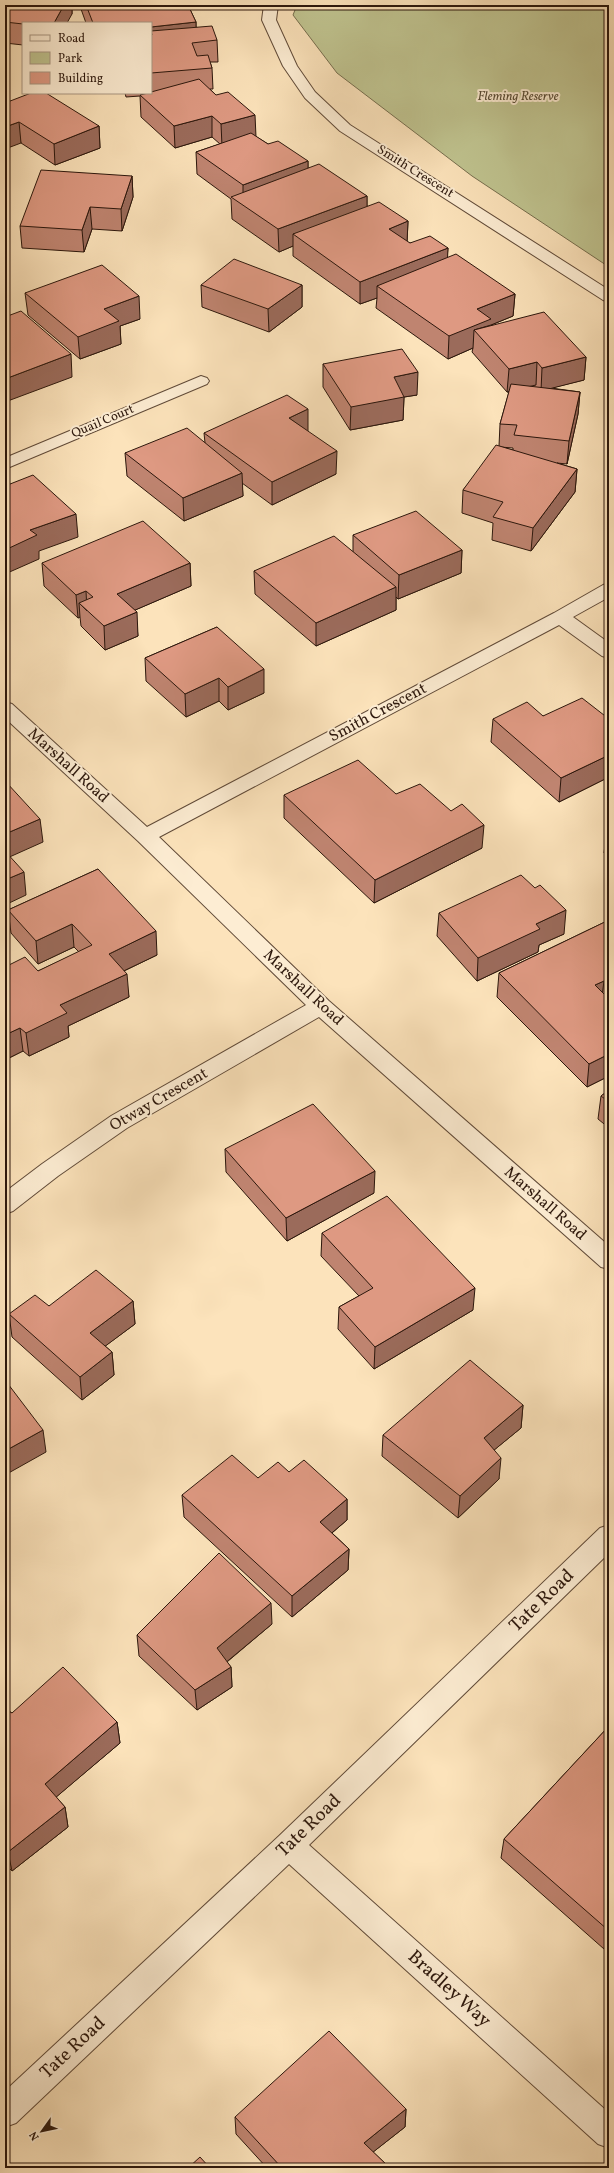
<svg xmlns="http://www.w3.org/2000/svg" width="614" height="2173" viewBox="0 0 614 2173" font-family="Vollkorn,serif">
	<rect width="100%" height="100%" fill="#fce3bb"/>
	<filter id="stains"><feTurbulence type="fractalNoise" baseFrequency=".005" numOctaves="4"/><feColorMatrix values="0 0 0 0 .2 0 0 0 0 .09 0 0 0 0 .02 0 0 0 .5 -.17"/></filter>
	<radialGradient id="worn" r=".72"><stop offset=".6" stop-color="#630" stop-opacity="0"/><stop offset="1" stop-color="#630" stop-opacity=".3"/></radialGradient>
	<path fill="#c0c490" stroke="#766e4e" d="M297,5H609V267L472,176L337,73L293,15Z"/>
	<g fill="none" stroke-linecap="round" stroke-linejoin="round">
		<g stroke="#604a38" stroke-width="2">
			<path id="minor" d="M264,5H278L276,20L297,66L315,92L350,125L609,290V302L603,300L340,131L305,98L283,66L262,20Z
				M201,376L207,378L209,381L207,384L5,469V458Z
				M609,583V597L573,617L609,643V658L602,656L559,625L159,837L329,1001L609,1246V1269L601,1267L319,1017L127,1128L58,1176L13,1211L5,1214V1192L42,1164L111,1116L306,1005L138,841L5,718V702L12,704L147,827L554,613L603,585Z
				M609,1525V1553L309,1845L609,2113V2148L598,2144L289,1864L16,2123L5,2127V2091L279,1836L600,1528Z"/>
		</g>
		<use href="#minor" fill="#fdedd3" fill-rule="evenodd"/>
	</g>
	<path fill="#bf8470" stroke="#2c170c" fill-rule="evenodd" d="M5,5H72V14L23,23V45L5,43Z
		M80,5H188L196,22V27L217,40L218,62H210L212,68L213,89H210L255,136L268,144L308,161V168L367,196V206L408,221L407,242L410,243L448,248L447,258L515,294L513,316L491,325L586,357L584,380L551,388L580,392L578,414L567,464L557,463L577,469L575,492L531,551L492,540L493,523L462,513L463,490L499,446L500,424L509,392H507L472,352L473,348L448,359L376,308L377,298L360,304L293,256V246L279,252L232,219L231,199L197,174L196,152L220,144L212,137L175,148L141,117L140,96L126,97L125,93H151V23H86L81,9ZM500,447L513,448V450Z
		M9,101L99,126L100,148L55,165L21,143Z
		M132,176L133,197L122,231L92,229L84,252L22,248L20,226Z
		M201,285H302V307L269,332L202,307Z
		M25,293L140,319L120,326L121,344L80,359L28,315Z
		M323,364L417,395L404,397L403,420L350,430L323,387Z
		M308,431L336,474L272,505L242,483L243,496L184,521L127,476L125,453L205,443L204,433Z
		M353,535L462,550L461,573L398,599L396,597V610L316,646L255,594L254,571L353,552Z
		M42,563H190L191,586L135,610L138,636L105,650L81,626L80,617L78,618L44,586Z
		M217,627L264,693L228,710L219,701L186,717L146,681L145,658Z
		M543,716L609,719V777L559,802L491,742L493,719Z
		M284,795L482,848L374,903L284,818Z
		M609,828V857L604,853L607,829Z
		M98,869L157,955L124,971L129,997L68,1026L69,1037L29,1056L23,1051L5,1060L38,971L79,952L74,947L38,964L11,933L8,910Z
		M439,913L564,934L539,945L538,952L477,981L437,936Z
		M609,920V1076L587,1087L497,997L499,973Z
		M609,1090V1128L598,1119L601,1096Z
		M225,1149L374,1193L287,1241L226,1172Z
		M322,1233L473,1310L374,1369L338,1329L339,1307L359,1296L321,1256Z
		M133,1301L135,1324L105,1346L112,1352L114,1375L82,1400L12,1337L9,1314L49,1306Z
		M523,1405L521,1428L494,1450L499,1479L458,1518L382,1456L383,1435Z
		M289,1472L347,1499V1520L332,1533L349,1549L348,1570L292,1617L184,1517L182,1495L258,1478Z
		M272,1624L227,1662L231,1667L232,1687L197,1710L139,1656L137,1635Z
		M5,1709L12,1713L117,1722L120,1743L56,1797L65,1807L68,1827L12,1871L5,1864Z
		M609,1726V1943L604,1949L501,1858L504,1839Z
		M406,2109L405,2127L373,2152L390,2168H267L236,2134L235,2117Z"/>
	<path fill="#9b6b5b" stroke="#2c170c" d="M64,5H72V14L67,23H54Z
		M196,22V42L152,35L151,32V27Z
		M7,84L9,105L5,109V86Z
		M255,115L256,137L222,146L221,124Z
		M212,116V137L175,148L174,126Z
		M19,122L21,143L5,149V127Z
		M99,126L100,148L55,165L54,144Z
		M308,161V183L243,205V185Z
		M132,176L133,197L122,231L121,209Z
		M367,196V218L293,234V246L279,252L278,229Z
		M90,207L92,229L84,252L82,230Z
		M408,221L407,243L389,229Z
		M448,248L447,270L377,286V298L360,304V282Z
		M5,273H6L8,295H5Z
		M302,285V307L269,332L268,309Z
		M515,294L513,316L491,325L474,330L473,348L448,359L449,336L477,309Z
		M139,296L140,319L120,326L121,344L80,359L78,337L104,309Z
		M71,354L72,377L5,402V379Z
		M586,357L584,380L541,391L542,368Z
		M537,362L536,385L507,392L509,369Z
		M418,372L417,395L404,397L403,420L350,430L351,407L394,377Z
		M580,392L578,414L567,464L569,441Z
		M308,409V432L289,418Z
		M337,451L336,474L272,505V482Z
		M577,469L575,492L531,551L533,528Z
		M242,473L243,496L184,521L183,498Z
		M76,514L78,537L39,551V559L5,574V550L30,530Z
		M462,550L461,573L398,599L399,575Z
		M190,563L191,586L119,617L117,594Z
		M396,587V610L316,646V623Z
		M86,591L87,611L79,603L80,617L78,618L76,595Z
		M137,612L138,636L105,650L104,626Z
		M264,669V693L228,710V687Z
		M219,678V701L186,717L185,694Z
		M609,755V777L559,802L561,778Z
		M40,819L43,842L5,859V834Z
		M484,825L482,848L374,903L375,880Z
		M24,872L26,895L5,905V880Z
		M566,910L564,934L539,945L538,952L477,981L478,958L536,924Z
		M72,924L74,947L38,964L36,941Z
		M156,931L157,955L111,977L109,954Z
		M127,974L129,997L68,1026L69,1037L29,1056L26,1033L60,1005Z
		M604,981L601,1004L595,985Z
		M20,1028L23,1051L5,1060V1035Z
		M609,1054V1076L587,1087L589,1064Z
		M375,1171L374,1193L287,1241L286,1218Z
		M475,1288L473,1310L374,1369L375,1347Z
		M133,1301L135,1324L92,1356L90,1333Z
		M112,1352L114,1375L82,1400L80,1377Z
		M523,1405L521,1428L482,1460L484,1438Z
		M43,1430L46,1452L5,1475V1451Z
		M501,1458L499,1479L458,1518L460,1496Z
		M347,1499V1520L320,1543V1522Z
		M349,1549L348,1570L292,1617V1596Z
		M271,1603L272,1624L218,1669L217,1648Z
		M231,1667L232,1687L197,1710L195,1690Z
		M117,1722L120,1743L48,1804L45,1784Z
		M65,1807L68,1827L12,1871L8,1852Z
		M609,1929V1943L604,1949L608,1930Z
		M406,2109L405,2127L363,2160L364,2143Z"/>
	<path fill="#de9982" stroke="#2c170c" d="M5,5H64L54,23H23V24L5,22Z
		M86,5H188L196,22L151,27V23H93Z
		M212,26L217,40L192,43L197,56L208,55L212,68L151,73V35H152L151,31Z
		M199,79L216,95L228,92L255,115L221,124L212,116L174,126L140,95L148,93H151V92Z
		M31,93H46L99,126L54,144L19,122L5,127V103Z
		M251,133L268,144L278,141L308,161L243,185L196,152Z
		M319,164L367,196L278,229L231,197Z
		M41,170L132,176L121,209L90,207L82,230L20,226Z
		M379,202L408,221L389,229L410,243L430,236L448,248L360,282L293,234Z
		M456,254L515,294L477,309L491,319L449,336L377,286Z
		M234,259L302,285L268,309L201,285Z
		M102,265L139,296L104,309L119,321L78,337L25,293Z
		M21,311L71,354L5,379V317Z
		M544,312L586,357L542,368L537,362L509,369L474,330Z
		M402,349L418,372L394,377L404,397L351,407L323,364Z
		M511,384L580,392L569,441L514,435L517,425L500,424Z
		M287,395L308,409L289,418L337,451L272,482L204,433Z
		M187,428L242,473L183,498L125,453Z
		M496,445L577,469L533,528L493,517L503,502L463,490Z
		M33,475L76,514L30,530L37,535L5,550V486Z
		M416,511L462,550L399,575L353,535Z
		M143,521L190,563L117,594L137,612L104,626L79,603L93,597L86,591L76,595L42,563Z
		M334,536L396,587L316,623L254,571Z
		M217,627L264,669L228,687L219,678L185,694L145,658Z
		M582,698L609,719V755L561,778L493,719L527,702L543,716Z
		M358,760L396,794L420,784L451,811L462,804L484,825L375,880L284,795Z
		M5,782H6L40,819L5,834Z
		M5,851L24,872L5,880Z
		M98,869L156,931L109,954L127,974L60,1005L67,1013L26,1033L20,1028L5,1035V967L25,957L38,971L92,945L72,924L36,941L8,910Z
		M521,875L535,888L540,885L566,910L536,924L540,929L478,958L439,913Z
		M609,920V985L604,981L595,985L609,999V1054L589,1064L499,973Z
		M609,1090V1102L601,1096Z
		M313,1104L375,1171L286,1218L225,1149Z
		M387,1196L475,1288L375,1347L339,1307L373,1288L322,1233Z
		M96,1270L133,1301L90,1333L112,1352L80,1377L9,1314L35,1295L49,1306Z
		M470,1360L523,1405L484,1438L501,1458L460,1496L383,1435Z
		M5,1380L43,1430L5,1451Z
		M232,1455L258,1478L278,1462L289,1472L304,1460L347,1499L320,1522L349,1549L292,1596L182,1495Z
		M219,1553L271,1603L217,1648L231,1667L195,1690L137,1635Z
		M63,1667L117,1722L45,1784L65,1807L8,1852L5,1849V1709L12,1713Z
		M609,1726V1929L608,1930L504,1839Z
		M329,2031L406,2109L364,2143L390,2168H282L235,2117Z
		M200,2157L210,2168H188Z"/>
	<g text-anchor="middle" dominant-baseline="central" stroke-width="4" stroke-linejoin="round" paint-order="stroke">
		<g font-size="13" font-style="italic" fill="#584b34" stroke="#fdedd3">
			<text x="518" y="97">Fleming Reserve</text>
		</g>
		<g font-size="13" fill="#2c170c" stroke="#fdedd3">
			<text transform="translate(415 172) rotate(32)">Smith Crescent</text>
			<text transform="translate(103 422) rotate(-23)">Quail Court</text>
		</g>
		<g font-size="16" fill="#2c170c" stroke="#fdedd3">
			<text transform="translate(378 713) rotate(-28)">Smith Crescent</text>
			<text transform="translate(68 766) rotate(42)">Marshall Road</text>
			<text transform="translate(303 988) rotate(43)">Marshall Road</text>
			<text transform="translate(159 1100) rotate(-30)">Otway Crescent</text>
			<text transform="translate(545 1204) rotate(41)">Marshall Road</text>
		</g>
		<g font-size="19" fill="#2c170c" stroke="#fdedd3">
			<text transform="translate(542 1601) rotate(-44)">Tate Road</text>
			<text transform="translate(309 1826) rotate(-44)">Tate Road</text>
			<text transform="translate(449 1989) rotate(42)">Bradley Way</text>
			<text transform="translate(73 2048) rotate(-43)">Tate Road</text>
		</g>
	</g>
	<rect width="614" height="2173" fill="none" stroke="#fce3bb" stroke-width="20"/>
	<rect x="6" y="6" width="602" height="2161" fill="none" stroke="#2c170c" stroke-width="2"/>
	<rect x="10" y="10" width="594" height="2153" fill="none" stroke="#2c170c"/>
	<rect x="22" y="22" width="130" height="72" fill="#fdedd3" stroke="#a99783"/>
	<rect x="30" y="35" width="20" height="6" fill="#fdedd3" stroke="#a99783"/>
	<text x="58" y="42" font-size="12" fill="#2c170c">Road</text>
	<rect x="30" y="52" width="20" height="12" fill="#c0c490" stroke="#a99783"/>
	<text x="58" y="62" font-size="12" fill="#2c170c">Park</text>
	<rect x="30" y="72" width="20" height="12" fill="#de9982" stroke="#a99783"/>
	<text x="58" y="82" font-size="12" fill="#2c170c">Building</text>
	<g transform="translate(42 2131) rotate(237)" stroke="#fdedd3" stroke-width="3" paint-order="stroke">
	<path d="M0-3L7 15L0 10L-7 15Z" fill="#2c170c"/>
	<text y="-6" font-size="11" font-weight="bold" text-anchor="middle" fill="#2c170c">N</text>
	</g>
	<rect width="100%" height="100%" filter="url(#stains)"/>
	<rect width="100%" height="100%" fill="url(#worn)"/>
</svg>
